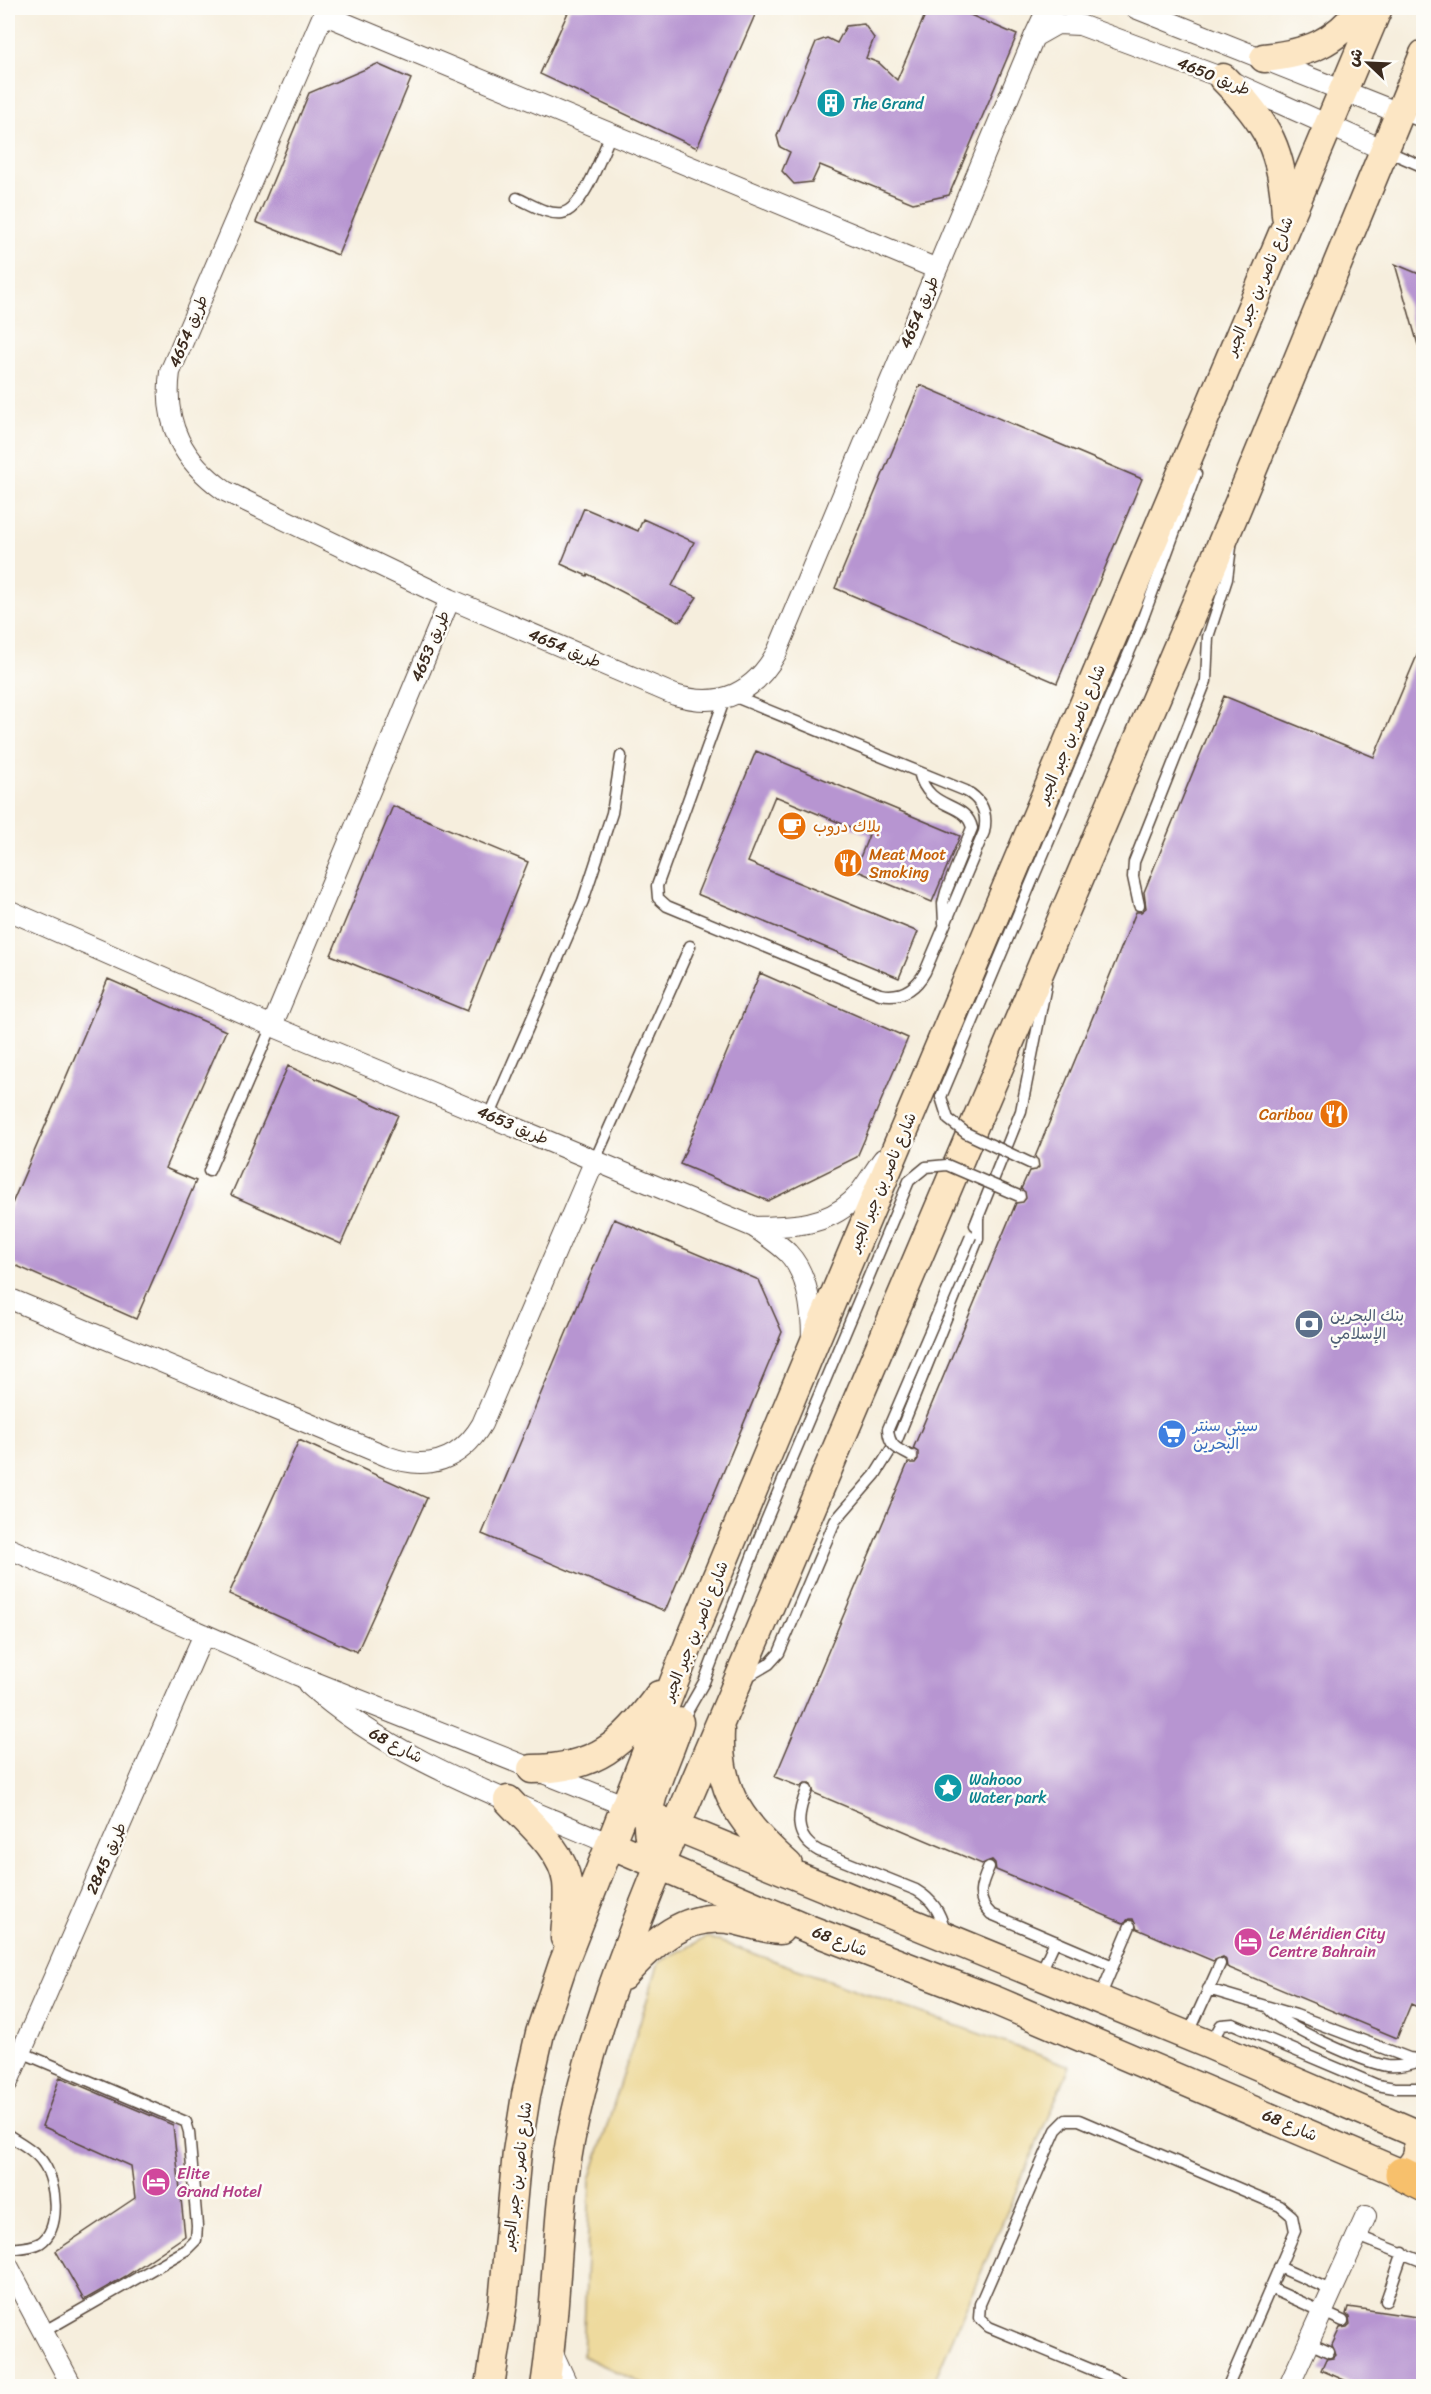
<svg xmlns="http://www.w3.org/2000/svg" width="1431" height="2394" viewBox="0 0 1431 2394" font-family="Sriracha,'Playpen Sans Arabic',sans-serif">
	<rect width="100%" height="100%" fill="#fdfcf7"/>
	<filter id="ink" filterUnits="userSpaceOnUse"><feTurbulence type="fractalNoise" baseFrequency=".0167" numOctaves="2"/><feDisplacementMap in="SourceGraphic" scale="12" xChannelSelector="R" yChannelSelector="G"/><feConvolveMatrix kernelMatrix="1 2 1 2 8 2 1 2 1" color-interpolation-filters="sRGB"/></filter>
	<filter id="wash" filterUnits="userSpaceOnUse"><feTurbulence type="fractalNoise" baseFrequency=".008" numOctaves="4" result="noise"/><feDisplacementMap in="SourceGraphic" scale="24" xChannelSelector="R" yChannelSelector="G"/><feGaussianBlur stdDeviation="1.35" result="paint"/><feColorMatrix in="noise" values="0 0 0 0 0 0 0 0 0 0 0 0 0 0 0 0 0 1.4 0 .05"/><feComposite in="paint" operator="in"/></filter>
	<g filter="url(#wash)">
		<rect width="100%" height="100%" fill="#f6eedd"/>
		<path fill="#eeda9e" stroke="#94825e" stroke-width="1.5" d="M707,1937L1070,2066L932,2386H647L583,2356L590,2180L659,1962Z"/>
		<g id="blocks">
			<path fill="#b795d1" d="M570,8H758L697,148L540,74Z
				M928,8H954L1017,35L949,195L913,203L820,165L812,182L794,184L782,171L790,152L780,147L777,136L816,42L827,38L837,43L846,26L864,24L874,38L866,58L879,63L897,80Z
				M377,64L411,79L338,255L256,222L309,93Z
				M1395,264L1424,276V345H1418Z
				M920,385L1142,479L1057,683L835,588Z
				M584,508L638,531L643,519L694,542L672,586L697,597L680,622L588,574L587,576L561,564Z
				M1424,639V2010L1411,2004L1397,2038L1227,1967L1226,1960L1223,1957L1213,1961L1137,1929L1133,1919H1129L1123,1923L996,1870L995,1863L992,1860L982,1864L814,1793L810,1783H805L800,1787L775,1777L908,1463H915L918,1459V1452L913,1449L1016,1203L1023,1202L1026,1198L1025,1192L1021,1189L1029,1171L1036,1170L1039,1167L1038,1160L1035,1157L1136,912H1141L1146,908L1144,892L1224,696L1374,757Z
				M756,751L960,836L932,902L855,870L869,835L775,796L748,862L918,932L899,978L697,894Z
				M393,806L528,862L467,1011L331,955Z
				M760,973L908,1038L857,1157L768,1201L680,1164Z
				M108,979L226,1031L165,1168L196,1181L136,1319L8,1262V1213Z
				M288,1066L398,1115L341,1244L231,1195Z
				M614,1219L759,1280L782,1332L665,1611L482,1534Z
				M299,1440L427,1498L357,1652L229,1594Z
				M60,2077L173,2125L185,2236L126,2276L84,2300L56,2251L135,2198L131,2166L42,2126Z
				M1348,2307L1424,2318V2386H1358L1321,2370L1326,2359L1333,2358L1336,2355L1332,2345L1340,2328L1347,2327L1350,2324L1349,2317L1346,2314Z"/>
		</g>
	</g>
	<g filter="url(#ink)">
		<use href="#blocks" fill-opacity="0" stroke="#57473b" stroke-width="1.5"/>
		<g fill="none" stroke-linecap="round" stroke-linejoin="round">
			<g stroke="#57473b" stroke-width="13">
				<path id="lane" d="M1402,114L1424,123
					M1387,151L1424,167
					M517,198C531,204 547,215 562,213C584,209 602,153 611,134
					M725,698L657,886L658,898L667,906L880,994C900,998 915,990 925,972L984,832C988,814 982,800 966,791L733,696
					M1080,767L1137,634L1196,474
					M919,772C928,812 966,800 972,828L946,892L943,903L944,923
					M1139,905L1133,877L1134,862L1206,681L1208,637L1227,579L1231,547
					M490,1115L583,901L612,813L621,756
					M595,1160L690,946
					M209,1171L272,1026
					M975,1225L1021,1111L1046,985
					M747,1677L769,1664L779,1653L835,1521L875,1475L897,1440L978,1239V1218
					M680,1724L704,1682L763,1528
					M807,1790C797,1814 793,1837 819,1851L916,1890C933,1900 940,1912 945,1931
					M989,1867C981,1884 975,1899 991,1914L1113,1966
					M1040,1974L1055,1941
					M1208,1989L1296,2015L1409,2058L1424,2060
					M1100,1997L1130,1926
					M1269,2009C1284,2027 1363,2062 1387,2066C1398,2067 1409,2065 1420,2061
					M1188,2035L1220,1964
					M1210,2045L1221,2025L1233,2024L1377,2085L1395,2088H1424
					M21,2052L186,2122L189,2132L197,2226L196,2240L186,2250L43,2332
					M8,2135C20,2143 36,2151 44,2164C56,2182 62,2229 40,2243C31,2248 17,2248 8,2249
					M1358,2236L1424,2262
					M1279,2267L1333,2291
					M1270,2288L1343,2321
					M1386,2301L1403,2252
					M1309,2343L1329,2352
					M1131,2386L989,2327L979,2318L980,2304L1056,2130L1066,2120H1079L1280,2206L1292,2216L1295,2231L1228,2386"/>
			</g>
			<g stroke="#57473b" stroke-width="22">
				<path id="street" d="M326,8L170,372C163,425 183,461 225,491L450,599L675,695C721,709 754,693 777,652L1034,37L1042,20L1053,8
					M1135,8L1399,113
					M323,14L937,269
					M1034,37L1057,24L1080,25L1223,78L1384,150
					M8,910L272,1026L754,1227C765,1235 778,1243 788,1253C809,1275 812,1311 812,1340
					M272,1026L450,599
					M754,1227C789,1226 824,1227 852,1201C864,1190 873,1172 883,1159
					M8,1298L389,1457C428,1471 461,1460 482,1424L595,1160
					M8,1548L297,1675L626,1806
					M308,1684C392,1760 507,1799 610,1844
					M8,2082L204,1634
					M8,2266L72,2386
					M552,2351L568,2386
					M1289,2386L1366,2216"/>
			</g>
			<g stroke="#57473b" stroke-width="31">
				<path id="secondary" d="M1264,58C1309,53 1333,44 1362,8
					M1223,78C1268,123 1283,151 1286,215
					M720,1731C717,1794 744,1826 788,1865
					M532,1769C596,1769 623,1744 659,1695
					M508,1800C529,1823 563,1850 567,1882C569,1900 566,1920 565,1938
					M626,1806L1210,2045L1424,2137
					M610,1844L811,1930L994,2000L1402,2174C1417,2163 1422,2152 1415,2134
					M660,1864C629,1818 666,1769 679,1722
					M623,1976C653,1943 685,1911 734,1920C749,1923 764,1929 780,1930
					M490,2386L503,2303L517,2152L526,2095L540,2033L563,1964L693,1634L812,1348L1378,8
					M545,2386C558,2305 555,2223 570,2142C588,2045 623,1955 660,1864L1233,517L1424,54"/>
			</g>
			<g stroke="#57473b" stroke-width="35">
				<path id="highway" d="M1402,2174L1424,2185"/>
			</g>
			<use href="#lane" stroke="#fff" stroke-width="10"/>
			<use href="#street" stroke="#fff" stroke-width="20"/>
			<use href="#secondary" stroke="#fce6c4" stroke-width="28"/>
			<use href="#highway" stroke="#f7c06c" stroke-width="33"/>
			<g stroke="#57473b" stroke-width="13" stroke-linecap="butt">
				<path id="lane-bridge" d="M1032,1164L966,1133L948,1119L941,1097L1080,767
					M911,1456C897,1449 889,1446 888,1429L971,1236
					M763,1528L909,1181L926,1167L947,1165L1019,1196"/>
			</g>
			<use href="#lane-bridge" stroke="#fff" stroke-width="10"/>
		</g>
	</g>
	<defs>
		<g id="building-disc" transform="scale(1.5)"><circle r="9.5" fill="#0f9aa8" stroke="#fdfcf7"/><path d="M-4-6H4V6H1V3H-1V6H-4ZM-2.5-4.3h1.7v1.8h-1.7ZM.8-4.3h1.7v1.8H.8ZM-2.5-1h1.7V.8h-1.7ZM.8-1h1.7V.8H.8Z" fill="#fff"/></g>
		<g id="cafe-disc" transform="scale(1.5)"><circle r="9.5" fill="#e8710a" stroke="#fdfcf7"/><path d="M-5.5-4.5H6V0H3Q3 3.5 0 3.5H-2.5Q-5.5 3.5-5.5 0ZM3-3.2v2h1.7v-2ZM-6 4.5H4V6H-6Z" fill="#fff"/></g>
		<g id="restaurant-disc" transform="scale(1.5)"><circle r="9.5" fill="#e8710a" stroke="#fdfcf7"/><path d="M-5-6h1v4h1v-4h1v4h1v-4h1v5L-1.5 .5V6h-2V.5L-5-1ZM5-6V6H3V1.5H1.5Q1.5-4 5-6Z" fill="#fff"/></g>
		<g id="bank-disc" transform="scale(1.5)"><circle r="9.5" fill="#5c6f8a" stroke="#fdfcf7"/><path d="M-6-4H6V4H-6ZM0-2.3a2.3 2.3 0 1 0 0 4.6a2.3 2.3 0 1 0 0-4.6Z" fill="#fff"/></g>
		<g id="supermarket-disc" transform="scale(1.5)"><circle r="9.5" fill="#3f7fe0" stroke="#fdfcf7"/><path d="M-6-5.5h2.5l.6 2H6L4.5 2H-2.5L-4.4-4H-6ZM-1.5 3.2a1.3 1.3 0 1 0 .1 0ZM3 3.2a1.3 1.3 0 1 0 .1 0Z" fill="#fff"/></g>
		<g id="sight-disc" transform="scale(1.5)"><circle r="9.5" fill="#0f9aa8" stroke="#fdfcf7"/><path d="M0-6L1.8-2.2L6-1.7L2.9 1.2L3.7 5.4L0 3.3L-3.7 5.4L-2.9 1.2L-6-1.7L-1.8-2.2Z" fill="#fff"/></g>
		<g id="hotel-disc" transform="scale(1.5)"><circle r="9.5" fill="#d1479c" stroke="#fdfcf7"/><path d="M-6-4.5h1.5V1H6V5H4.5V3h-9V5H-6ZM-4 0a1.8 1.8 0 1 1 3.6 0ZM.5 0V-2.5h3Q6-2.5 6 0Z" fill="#fff"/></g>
	</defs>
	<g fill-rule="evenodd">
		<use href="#building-disc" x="831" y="103"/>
		<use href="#cafe-disc" x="792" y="826"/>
		<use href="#restaurant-disc" x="848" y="863"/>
		<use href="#restaurant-disc" x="1334" y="1114"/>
		<use href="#bank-disc" x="1309" y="1324"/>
		<use href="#supermarket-disc" x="1172" y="1434"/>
		<use href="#sight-disc" x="948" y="1788"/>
		<use href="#hotel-disc" x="1248" y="1942"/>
		<use href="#hotel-disc" x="156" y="2182"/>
	</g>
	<g text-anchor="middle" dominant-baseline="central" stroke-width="5" stroke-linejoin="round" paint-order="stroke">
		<g font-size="16" fill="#3b2a1e" stroke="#fdfcf7">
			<text transform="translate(1214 76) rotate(22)">طريق 4650</text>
			<text transform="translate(1259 286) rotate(-67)">شارع ناصر بن جبر الجبر</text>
			<text transform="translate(919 312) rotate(-67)">طريق 4654</text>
			<text transform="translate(188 331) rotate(-67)">طريق 4654</text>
			<text transform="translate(430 646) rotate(-67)">طريق 4653</text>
			<text transform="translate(565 648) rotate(23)">طريق 4654</text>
			<text transform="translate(1071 734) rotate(-67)">شارع ناصر بن جبر الجبر</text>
			<text transform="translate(513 1125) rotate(23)">طريق 4653</text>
			<text transform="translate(882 1182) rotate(-67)">شارع ناصر بن جبر الجبر</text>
			<text transform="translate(695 1631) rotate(-68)">شارع ناصر بن جبر الجبر</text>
			<text transform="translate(396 1745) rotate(28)">شارع 68</text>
			<text transform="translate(106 1858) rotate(-66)">طريق 2845</text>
			<text transform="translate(840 1941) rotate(21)">شارع 68</text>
			<text transform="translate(1290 2125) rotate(23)">شارع 68</text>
			<text transform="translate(517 2176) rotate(-83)">شارع ناصر بن جبر الجبر</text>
		</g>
		<g font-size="16" fill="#0d838f" stroke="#fdfcf7" text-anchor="start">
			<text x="852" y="103">The Grand</text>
			<text x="969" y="1779">Wahooo<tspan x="969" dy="18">Water park</tspan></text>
		</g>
		<g font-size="16" fill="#c56008" stroke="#fdfcf7" text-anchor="start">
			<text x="813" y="826">بلاك دروب</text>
			<text x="869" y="854">Meat Moot<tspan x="869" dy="18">Smoking</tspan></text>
			<text x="1313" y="1114" text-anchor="end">Caribou</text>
		</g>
		<g font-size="16" fill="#4e5e75" stroke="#fdfcf7" text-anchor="start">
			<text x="1330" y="1315">بنك البحرين<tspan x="1330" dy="18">الإسلامي</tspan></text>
		</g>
		<g font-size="16" fill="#366cbe" stroke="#fdfcf7" text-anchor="start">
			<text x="1193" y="1425">سيتي سنتر<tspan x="1193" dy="18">البحرين</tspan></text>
		</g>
		<g font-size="16" fill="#b23c85" stroke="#fdfcf7" text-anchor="start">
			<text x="1269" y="1933">Le Méridien City<tspan x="1269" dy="18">Centre Bahrain</tspan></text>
			<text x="177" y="2173">Elite<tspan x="177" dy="18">Grand Hotel</tspan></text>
		</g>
	</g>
	<rect width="1431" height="2394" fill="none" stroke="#fdfcf7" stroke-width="30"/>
	<g transform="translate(1368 63) rotate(293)" stroke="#fdfcf7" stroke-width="4.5" paint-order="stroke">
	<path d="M0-4.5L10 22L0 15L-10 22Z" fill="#3b2a1e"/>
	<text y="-9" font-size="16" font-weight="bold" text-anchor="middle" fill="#3b2a1e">ش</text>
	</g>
</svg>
